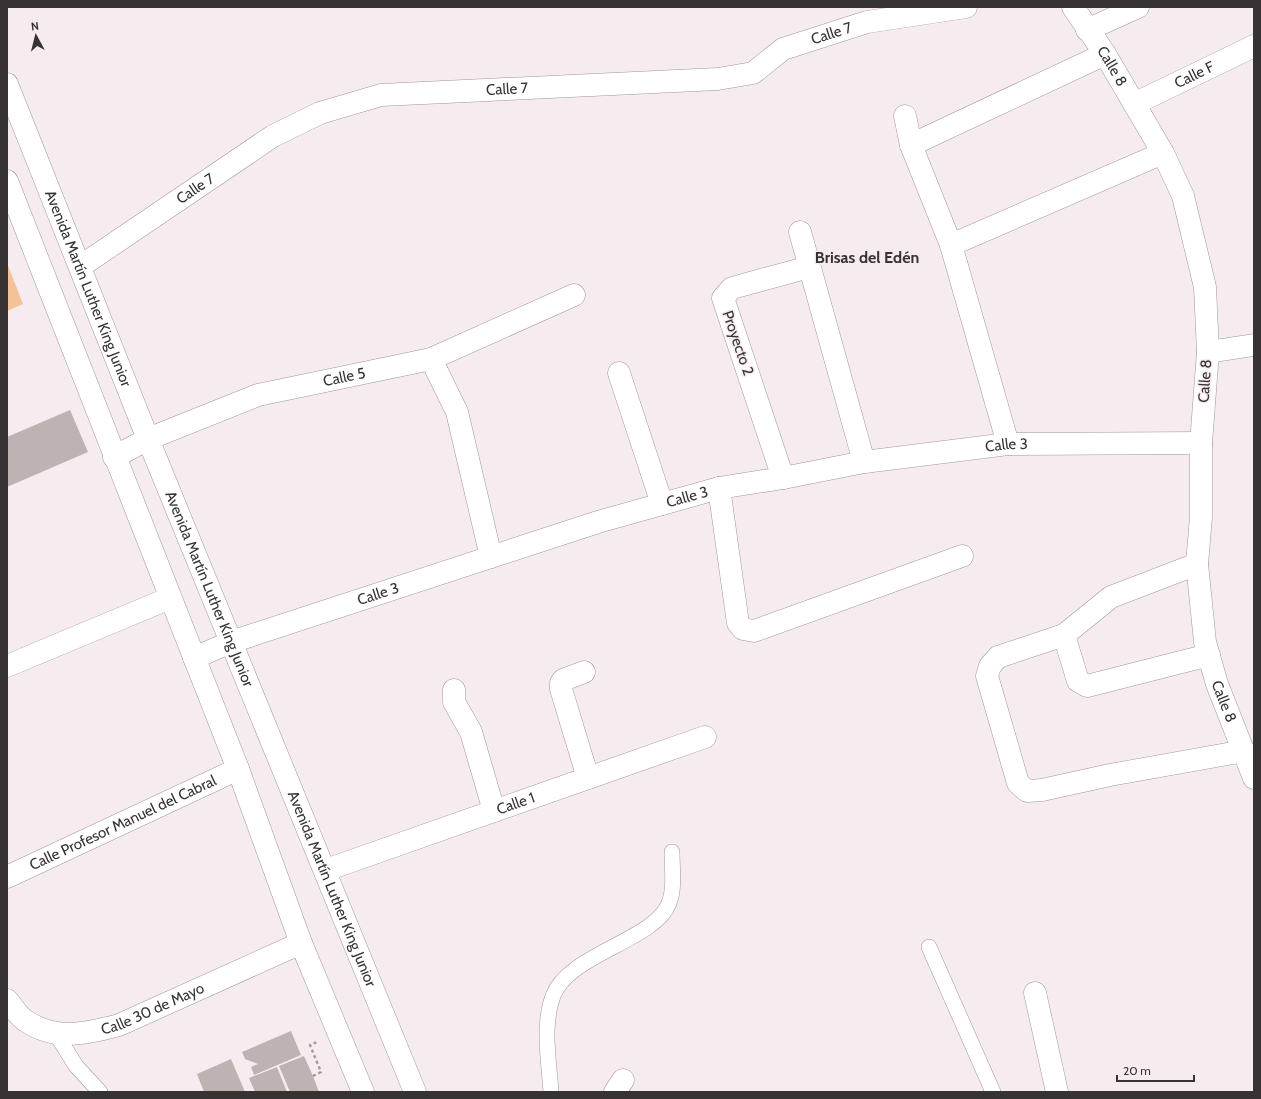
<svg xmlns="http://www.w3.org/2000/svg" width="1261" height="1099" viewBox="0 0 1261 1099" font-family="Cabin,sans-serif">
	<rect width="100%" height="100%" fill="#f6ebef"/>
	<path fill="#f3c298" d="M7,263L23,304L7,311Z"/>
	<path fill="#beb3b2" d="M70,410L88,452L7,487V437Z
		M291,1031L301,1055L254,1075L251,1067L258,1064L245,1059L242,1052Z
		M304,1056L313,1076L319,1092H290L279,1066Z
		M231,1059L245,1092H204L197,1074Z
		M277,1067L287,1092H255L249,1078Z"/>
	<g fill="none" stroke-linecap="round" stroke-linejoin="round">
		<g stroke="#a0979b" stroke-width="16">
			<path id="lane" d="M929,947L993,1092
				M56,1034L76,1066L100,1092
				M551,1092C549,1061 542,1026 553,996C568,954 656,940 669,903C675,888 672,868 672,852"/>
		</g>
		<g stroke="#a0979b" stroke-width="23">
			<g id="street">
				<path id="s1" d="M1073,7L1105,54L1163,153L1183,196L1205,287L1208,352L1201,443V517L1197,564L1205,642L1217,684L1254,778"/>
				<path d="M1087,30L1138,7"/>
				<path id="s2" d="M1134,104L1254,46"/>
				<path d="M905,116L911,145L951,245L1008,444"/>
				<path d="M911,145L1105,54"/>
				<path d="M800,232L864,462"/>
				<path d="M951,245L1163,153"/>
				<path id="s3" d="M81,266L273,136L320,113L381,95L718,79L753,73L783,49L867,22L966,7"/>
				<path d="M1208,352L1254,345"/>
				<path d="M431,359L457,412L491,557"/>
				<path d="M619,373L662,504"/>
				<path id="s4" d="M114,457L148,439L258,395L431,359L574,295"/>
				<path d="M783,478L723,298L732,288L809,267"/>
				<path d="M719,488L738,623L743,629L754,631L962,556"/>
				<path d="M1197,564L1111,597L1064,635L998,657L990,666L987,676L1018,783L1027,791L1042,790L1110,775L1244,751"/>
				<path d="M1064,635L1078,681L1087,686L1209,655"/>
				<path id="s5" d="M194,658L231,642L598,522L719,488L783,478L864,462L1008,444L1201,443"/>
				<path d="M7,666L170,598"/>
				<path d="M584,672L563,680L561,683V689L588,778"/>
				<path d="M454,690V702L471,732L494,811"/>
				<path id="s6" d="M326,870L705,737"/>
				<path id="s7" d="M7,877L238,769"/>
				<path d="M1035,993L1057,1092"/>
				<path id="s8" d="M7,1000C13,1007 19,1017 26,1021C56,1041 86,1034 119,1025L301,943"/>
				<path d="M615,1092L623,1080"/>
			</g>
		</g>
		<g stroke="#a0979b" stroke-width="23">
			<g id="secondary">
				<path id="s9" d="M7,84L148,439L415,1092"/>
				<path d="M7,181L238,769L301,943L363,1092"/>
			</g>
		</g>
		<path stroke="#a29a9d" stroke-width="2.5" stroke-dasharray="3 3" stroke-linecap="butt" d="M313,1076L321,1072L310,1045L317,1042"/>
		<use href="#lane" stroke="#fff" stroke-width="15"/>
		<use href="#street" stroke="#fff" stroke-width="22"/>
		<use href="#secondary" stroke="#fff" stroke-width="22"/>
	</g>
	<g text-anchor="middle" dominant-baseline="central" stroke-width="3" stroke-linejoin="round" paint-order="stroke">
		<g font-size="15" fill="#373335" stroke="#f6ebef">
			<text stroke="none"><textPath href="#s3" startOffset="810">Calle 7</textPath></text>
			<text stroke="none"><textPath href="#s1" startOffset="71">Calle 8</textPath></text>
			<text stroke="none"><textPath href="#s2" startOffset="67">Calle F</textPath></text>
			<text stroke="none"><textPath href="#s3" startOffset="474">Calle 7</textPath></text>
			<text stroke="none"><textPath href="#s3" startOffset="138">Calle 7</textPath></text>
			<text stroke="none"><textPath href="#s9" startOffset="220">Avenida Martín Luther King Junior</textPath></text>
			<text transform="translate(738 343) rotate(71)">Proyecto 2</text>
			<text stroke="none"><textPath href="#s4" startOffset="245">Calle 5</textPath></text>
			<text transform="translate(1205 381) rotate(-86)">Calle 8</text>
			<text stroke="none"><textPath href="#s5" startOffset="843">Calle 3</textPath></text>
			<text stroke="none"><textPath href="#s5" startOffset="519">Calle 3</textPath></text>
			<text stroke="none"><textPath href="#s9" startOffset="544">Avenida Martín Luther King Junior</textPath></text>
			<text stroke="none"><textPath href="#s5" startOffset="195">Calle 3</textPath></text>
			<text stroke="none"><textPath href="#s1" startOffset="731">Calle 8</textPath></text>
			<text stroke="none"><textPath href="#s6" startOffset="201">Calle 1</textPath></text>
			<text stroke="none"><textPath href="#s7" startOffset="128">Calle Profesor Manuel del Cabral</textPath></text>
			<text stroke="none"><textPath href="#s9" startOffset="868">Avenida Martín Luther King Junior</textPath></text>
			<text stroke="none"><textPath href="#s8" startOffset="162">Calle 30 de Mayo</textPath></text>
		</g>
		<g font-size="16" font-weight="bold" fill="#373335" stroke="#f6ebef">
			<text x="867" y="257">Brisas del Edén</text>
		</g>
	</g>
	<rect width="1261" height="1099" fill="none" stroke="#373335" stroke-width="16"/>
	<g transform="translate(36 36) rotate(353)" stroke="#f6ebef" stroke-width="3" paint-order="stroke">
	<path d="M0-3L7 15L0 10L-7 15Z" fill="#373335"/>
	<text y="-6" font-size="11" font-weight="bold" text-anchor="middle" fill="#373335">N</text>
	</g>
	<path d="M1117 1075v6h77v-6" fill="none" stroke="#373335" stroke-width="2"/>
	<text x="1123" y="1075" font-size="12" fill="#373335" stroke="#f6ebef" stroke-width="3" paint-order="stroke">20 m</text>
</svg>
